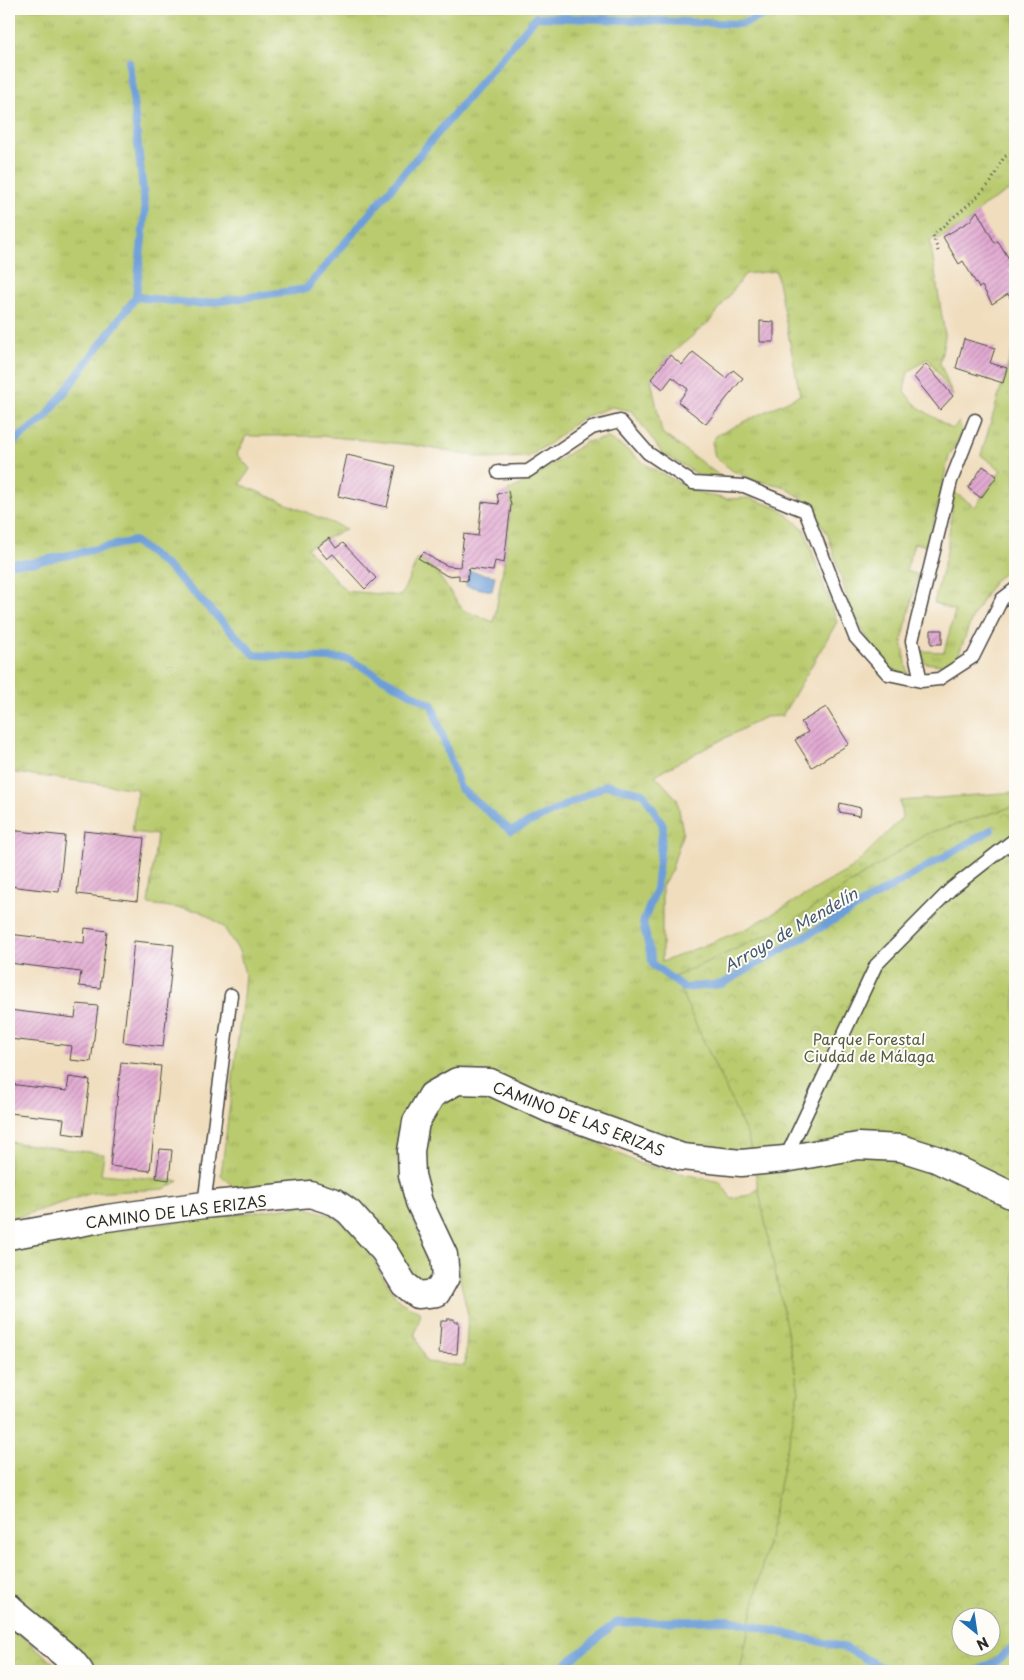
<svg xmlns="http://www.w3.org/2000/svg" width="1024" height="1680" viewBox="0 0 1024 1680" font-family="'Playpen Sans',sans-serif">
	<defs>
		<pattern id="grass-tufts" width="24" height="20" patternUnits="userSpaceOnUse" patternTransform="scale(1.25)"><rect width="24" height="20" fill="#b9cb6e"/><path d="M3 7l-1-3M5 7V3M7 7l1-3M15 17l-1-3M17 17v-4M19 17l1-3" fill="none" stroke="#9fae5f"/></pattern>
		<pattern id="park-crowns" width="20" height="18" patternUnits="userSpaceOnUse" patternTransform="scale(1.25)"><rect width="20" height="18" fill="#b9cb6e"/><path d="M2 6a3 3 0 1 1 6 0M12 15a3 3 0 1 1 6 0" fill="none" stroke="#9fae5f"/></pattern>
		<pattern id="building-hatch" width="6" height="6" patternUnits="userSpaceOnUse" patternTransform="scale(1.25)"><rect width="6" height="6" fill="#e2a8d1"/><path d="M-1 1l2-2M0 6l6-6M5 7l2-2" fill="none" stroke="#b789aa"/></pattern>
	</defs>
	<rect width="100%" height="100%" fill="#fdfcf7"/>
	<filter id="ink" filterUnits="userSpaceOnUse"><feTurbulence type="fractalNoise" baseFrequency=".02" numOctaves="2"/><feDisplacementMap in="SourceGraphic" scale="10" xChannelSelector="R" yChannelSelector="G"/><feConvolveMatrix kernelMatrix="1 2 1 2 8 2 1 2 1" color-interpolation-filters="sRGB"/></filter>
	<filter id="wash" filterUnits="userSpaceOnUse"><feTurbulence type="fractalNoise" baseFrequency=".0096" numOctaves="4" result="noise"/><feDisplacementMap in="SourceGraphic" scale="20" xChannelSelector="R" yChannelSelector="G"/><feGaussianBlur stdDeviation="1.12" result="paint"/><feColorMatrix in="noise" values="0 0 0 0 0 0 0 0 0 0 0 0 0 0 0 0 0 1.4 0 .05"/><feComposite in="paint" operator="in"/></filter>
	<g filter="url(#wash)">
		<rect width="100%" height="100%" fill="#f0ddbd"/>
		<path fill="url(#grass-tufts)" stroke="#727b4c" fill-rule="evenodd" d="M9,9H1015V187L982,207L970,221L943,237L930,240L945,336L940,363L953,396L928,358L908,372L904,392L918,407L952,429L959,422L963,432L949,456L928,546L914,543L906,571L918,575L902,641L908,674L888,669L870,643L851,610L828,535L809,503L783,486L754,480L733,471L715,457L712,442L717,435L800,395L776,271L745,274L711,320L670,355L651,379L662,433L724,479L699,475L662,453L632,411L612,407L581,418L550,443L528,457L489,459L413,445L323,436H246L237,454L250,469L240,484L346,529L307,548L346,591L401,596L418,558L434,569L463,610L494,622L504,563L511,505L508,491L532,478L586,442L608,438L623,447L648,466L696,492L726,499L750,498L780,509L804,529L837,622L782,716L765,717L655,775L677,799L683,832L671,871L662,886V962L748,928L852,868L902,818L900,801L1015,792V807L752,1153L705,1150L634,1136L518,1087L433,1080L412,1216L427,1252L432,1270L429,1277L415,1279L379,1229L283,1187L234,1188L221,1175L243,997L245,974L239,951L223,926L200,911L148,904L157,835L132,832L138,789L9,772Z
			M1015,344V565L994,581L973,616L958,656L942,665L925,663L921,651L944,652L955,611L934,603L947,551L954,492L975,507L1001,470L981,455L1014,345Z
			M467,1089L495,1093L640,1164L720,1182L731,1198L750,1195L780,1171L841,1156L1015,1671H93L80,1655L9,1595V1244L301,1206L333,1216L353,1232L369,1250L379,1271L399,1301L421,1313L415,1334L426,1362L465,1366L468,1315L456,1261L434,1220L422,1165L424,1125L442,1101ZM962,1618H992V1648H962Z
			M9,1142L104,1154L101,1174L179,1181L164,1189L92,1193L18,1217H9Z"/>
		<path fill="url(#park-crowns)" stroke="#727b4c" fill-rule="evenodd" d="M1015,806V1671H740L799,1391L748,1137L674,977L784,927L926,834ZM962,1618H992V1648H962Z
			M9,1625L63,1671H9Z"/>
		<path fill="#6d9ed8" stroke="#4c6482" d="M468,571L495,576L492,591L466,586Z"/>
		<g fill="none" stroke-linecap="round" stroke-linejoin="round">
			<path stroke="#6d9ed8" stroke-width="8" d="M129,62L145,210L136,297
				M9,445L45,418L136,297L199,304L306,289L536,17L742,24L779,9
				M9,563H31L134,541L169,568L255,655L348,659L432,705L460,788L511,831L558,809L606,785L643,793L663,825L656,889L643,923L653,965L684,988L722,984L991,830
				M558,1671L615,1623L729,1620L846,1648L888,1671
				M976,1671L997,1661L1015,1645"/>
		</g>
		<g id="blocks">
			<path fill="url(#building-hatch)" d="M977,211L995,243L998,241L1014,267L1009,270L1015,281V298L1011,300L1008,294L992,304L982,286L979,288L963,261L959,264L943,237L970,221Z
				M760,321L774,322V342H760Z
				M964,339L995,348L990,363L1007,368L1003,383L956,368Z
				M693,352L726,378L733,370L743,378L706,424L678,402L688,389L672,377L663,389L651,379L670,355L682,365Z
				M926,364L953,396L940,410L914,377Z
				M347,455L396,466L387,507L338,496Z
				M983,466L997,476L981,498L968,488Z
				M508,491L511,505L504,563L495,561L493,571L469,568L467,581L459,580V575L447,576L418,558L424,552L435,560L448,566L460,567L464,534L478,536L482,502L499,504L497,494Z
				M329,538L336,548L343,543L376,578L365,589L333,554L327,559L317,547Z
				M931,630H942V644H931Z
				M826,707L849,744L812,767L795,740L808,732L801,722Z
				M840,803L861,808L860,816L839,812Z
				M9,830L65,836L59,892L9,886Z
				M84,831L144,838L137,901L77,894Z
				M85,928L107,931L100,988L79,986L81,972L9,963V934L84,943Z
				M134,941L174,945L163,1047L123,1042Z
				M77,1004L98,1006L91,1062L70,1060L72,1046L9,1039V1010L75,1018Z
				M121,1062L161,1066L150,1171L110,1166Z
				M69,1077L90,1080L83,1136L62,1133L64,1119L9,1113V1084L67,1091Z
				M160,1149L172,1150L169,1180L156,1178Z
				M447,1319H454V1322H459L457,1354L439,1353L441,1321H447Z"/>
		</g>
	</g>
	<g filter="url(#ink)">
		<use href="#blocks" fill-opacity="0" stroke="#494641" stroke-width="1"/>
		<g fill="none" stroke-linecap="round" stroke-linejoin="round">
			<g stroke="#494641" stroke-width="15">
				<path id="service" d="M498,472L528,471L592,428L620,421L648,453L693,483L744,486L805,511L855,637L888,674L921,681L939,679L973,657L1002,599L1015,589
					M921,681L912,641L951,481L975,420
					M785,1159L876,965L951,889L1015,839
					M204,1205L231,995"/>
			</g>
			<g stroke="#494641" stroke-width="29">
				<path id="minor" d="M9,1236L107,1218L204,1205L310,1194L335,1202L349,1212L384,1251L404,1284L418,1295L437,1293L446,1277L444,1255L419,1202L412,1175L411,1151L416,1122L432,1095L457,1081L490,1082L549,1109L682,1157L741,1163L785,1159L858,1146L901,1148L936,1159L1015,1197
					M9,1609L72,1661L80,1671"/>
			</g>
			<path stroke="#494641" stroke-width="3" stroke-dasharray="1 4" stroke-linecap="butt" d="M938,251L933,235L976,198L991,182L1004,157L1015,151"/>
			<use href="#service" stroke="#fff" stroke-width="12"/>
			<use href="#minor" stroke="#fff" stroke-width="26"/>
		</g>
	</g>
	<g text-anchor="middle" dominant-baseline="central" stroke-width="4" stroke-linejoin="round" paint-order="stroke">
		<g font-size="15" fill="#565b3f" stroke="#fdfcf7">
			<text x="869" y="1038">Parque Forestal<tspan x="869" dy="17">Ciudad de Málaga</tspan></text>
		</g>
		<g font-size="15" fill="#2b2b2b" stroke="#fdfcf7">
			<text transform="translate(579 1118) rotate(21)">CAMINO DE LAS ERIZAS</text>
			<text transform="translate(176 1211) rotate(-7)">CAMINO DE LAS ERIZAS</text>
		</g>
		<g font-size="16" font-style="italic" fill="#455970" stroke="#fdfcf7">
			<text transform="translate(790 929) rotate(-30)">Arroyo de Mendelín</text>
		</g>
	</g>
	<rect width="1024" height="1680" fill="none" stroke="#fdfcf7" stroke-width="30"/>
	<g transform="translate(976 1632) rotate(150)"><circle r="24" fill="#fdfcf7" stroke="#a9a8a5"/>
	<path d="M0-4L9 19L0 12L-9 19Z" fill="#1f6fb2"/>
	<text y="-8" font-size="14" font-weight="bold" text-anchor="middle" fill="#2b2b2b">N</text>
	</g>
</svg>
